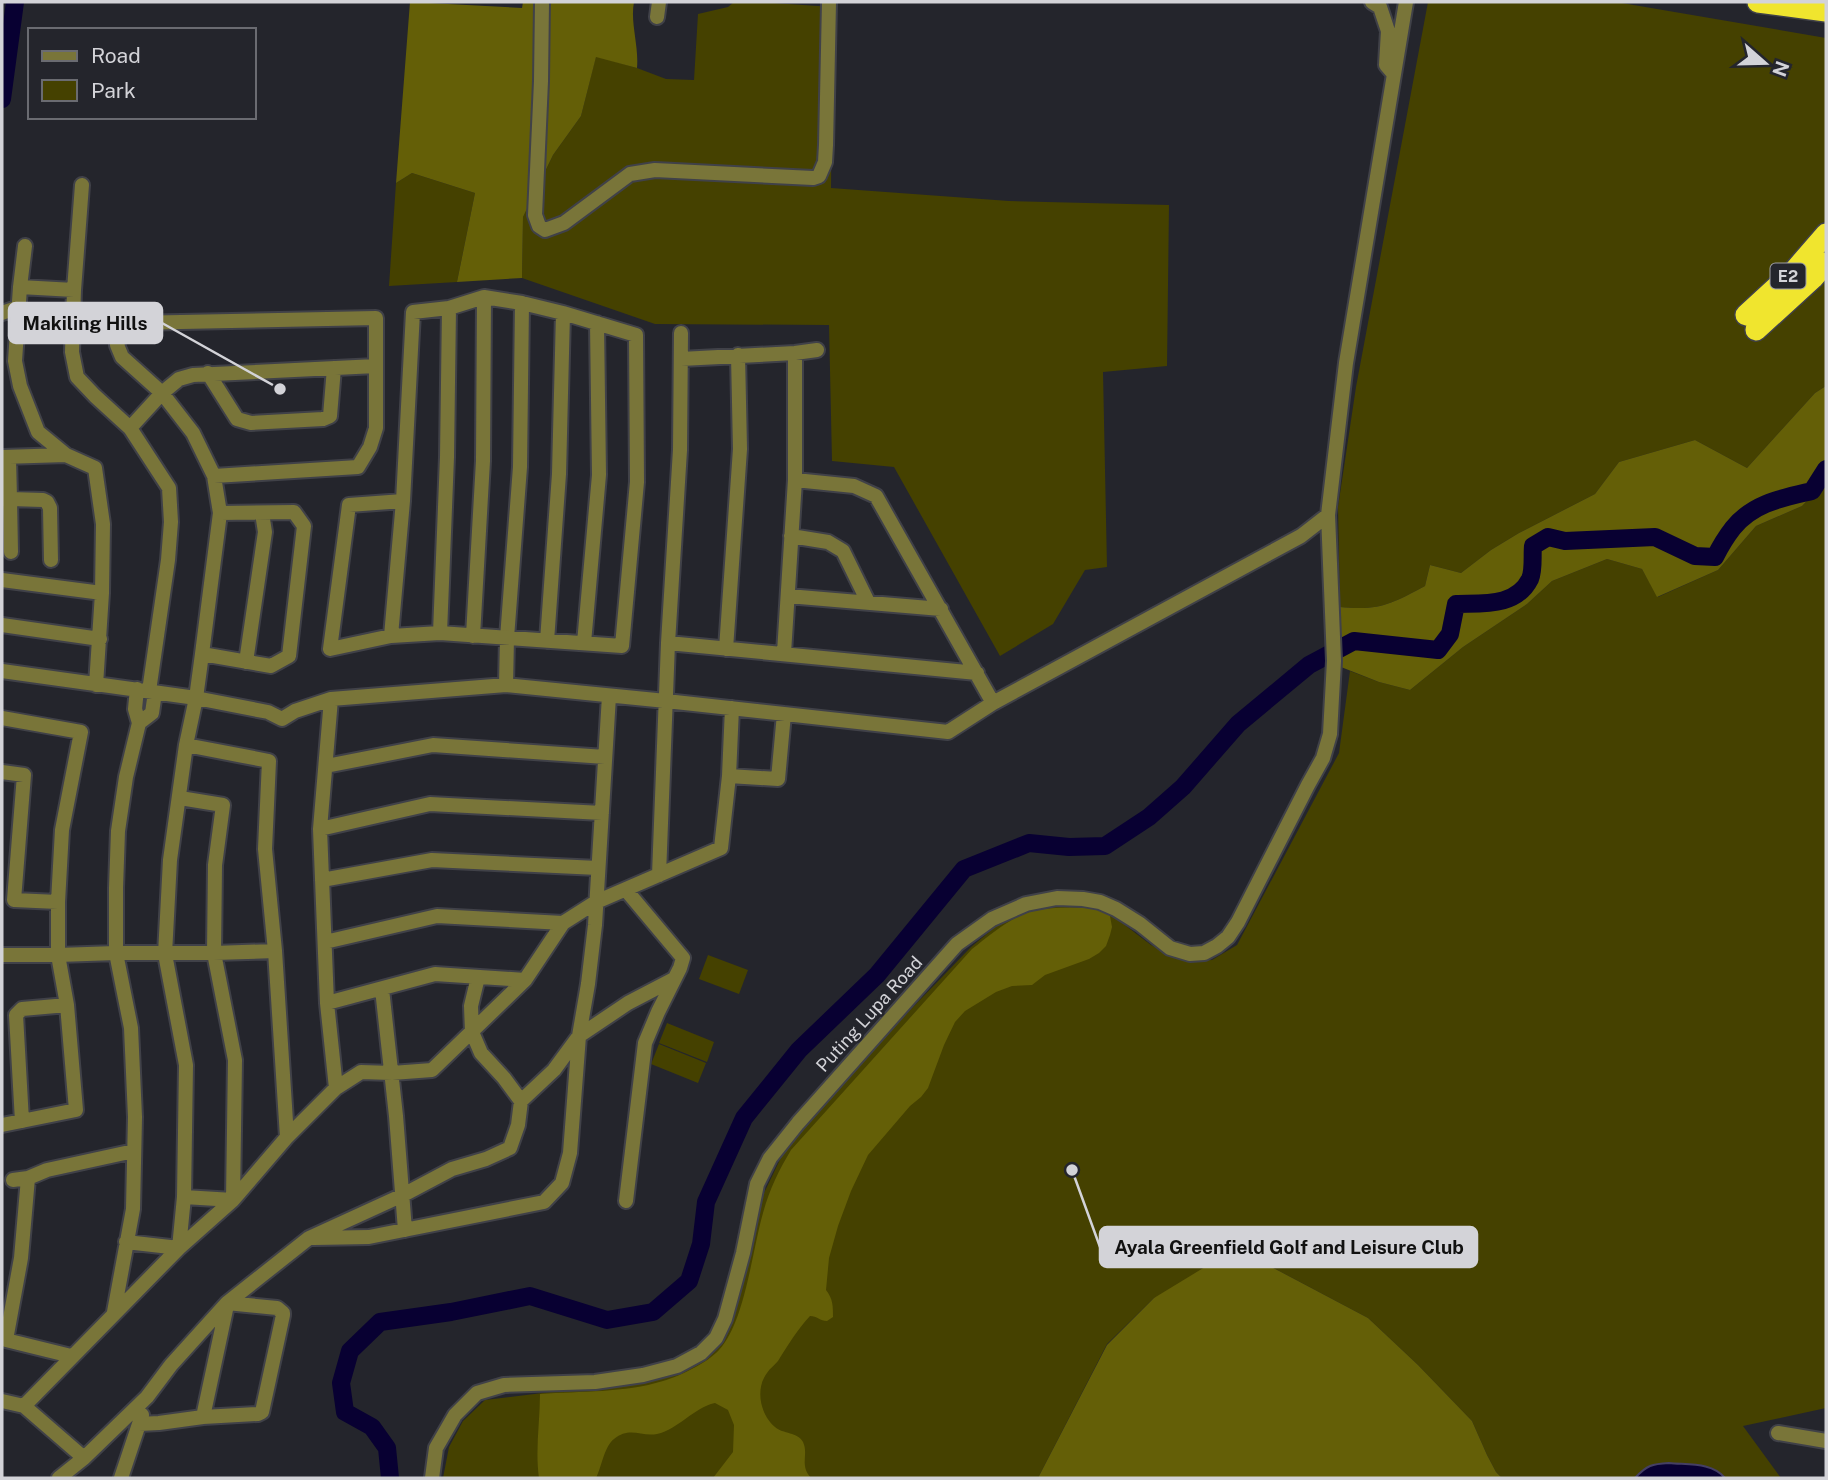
<svg xmlns="http://www.w3.org/2000/svg" width="1828" height="1480" viewBox="0 0 1828 1480" font-family="'Public Sans',sans-serif">
	<rect width="100%" height="100%" fill="#24252c"/>
	<path fill="#454100" d="M734,2H760L833,7L831,188L1009,201L1169,205L1167,366L1103,372L1107,567L1085,570L1053,624L1000,656L894,467L832,461L829,325L655,324L522,278L523,217L553,155L581,116L596,56L637,68L666,79L694,80L698,14L728,7Z
		M1428,2H1616L1826,38V386L1815,393L1747,468L1695,440L1619,462L1595,494L1519,533L1491,550L1461,573L1430,565L1425,586C1391,604 1380,611 1340,607L1338,507L1356,387Z
		M412,173L475,193L457,282L389,286L396,183Z
		M1826,481V1408L1743,1426L1781,1478H1502L1496,1472L1487,1455L1472,1421L1418,1365L1368,1318L1264,1263L1154,1298L1107,1344L1038,1478H443L449,1447L463,1421L485,1400L664,1378L710,1354L729,1330L737,1308L764,1193L786,1147L833,1090L971,947L1005,919L1039,907L1100,906L1151,945L1184,961L1212,960L1237,945L1339,753L1350,671L1379,682L1410,690L1463,647L1527,604L1552,581L1607,559L1642,569L1658,597L1718,570L1756,526L1802,506Z
		M708,955L748,970L739,994L699,979Z
		M667,1023L714,1042L707,1062L659,1043Z
		M659,1044L706,1063L698,1083L651,1064Z"/>
	<path fill="#645f07" d="M410,2L522,8L523,2H634C630,23 639,45 637,68L596,57L581,116L553,155L523,217L522,278L457,282L475,193L412,173L396,183Z
		M1826,386V481L1802,506L1756,526L1718,570L1657,597L1642,569L1607,559L1552,581L1527,604L1463,647L1410,690L1379,682L1341,667L1340,607C1380,611 1391,604 1425,586L1430,565L1461,573L1491,550L1519,533L1595,494L1619,462L1695,440L1747,468L1815,393Z
		M1100,908L1110,916L1112,927L1110,935L1106,946L1099,953L1089,959L1045,975L1032,985L1012,986L996,992L965,1011L955,1022L944,1045L928,1088L921,1097L910,1106L868,1155L851,1191L838,1226L829,1258L826,1290C833,1299 833,1306 833,1317L827,1321C820,1321 817,1316 810,1316C797,1330 788,1345 778,1361C775,1365 770,1368 767,1373C755,1389 760,1414 775,1427C783,1434 798,1432 803,1442C809,1455 799,1465 811,1478H713L733,1452L734,1425L728,1410L715,1403C693,1408 679,1429 657,1434C641,1437 630,1426 614,1439C604,1447 602,1466 596,1478H539C535,1450 540,1422 540,1394C581,1391 624,1393 663,1381C680,1376 707,1363 719,1350C745,1322 752,1251 763,1213C770,1188 778,1172 791,1150L972,949C990,935 1010,917 1033,911C1054,906 1078,908 1100,908Z
		M1223,1256H1245L1264,1263L1368,1318L1418,1365L1472,1421L1487,1455L1496,1472L1502,1478H1038L1107,1345L1154,1298Z"/>
	<path fill="#080032" stroke="#453f64" stroke-width="2" d="M1669,1463C1688,1465 1712,1462 1725,1478H1635C1647,1465 1652,1464 1669,1463Z"/>
	<g fill="none" stroke-linecap="round" stroke-linejoin="round">
		<path stroke="#080032" stroke-width="18" d="M2,99L15,2
			M390,1478L387,1448L372,1427L345,1412L341,1383L350,1351L380,1322L451,1312L530,1296L607,1320L653,1312L689,1281L701,1244L706,1202L744,1118L799,1050L877,975L964,869L1029,843L1069,847L1105,846L1149,817L1183,787L1238,724L1309,665L1354,641L1438,650L1450,634L1456,604C1483,603 1516,607 1530,579C1534,570 1532,556 1533,546L1548,537L1565,541L1655,537L1695,556L1715,557C1720,547 1726,537 1733,528C1753,503 1782,498 1812,491L1826,469"/>
		<g stroke="#404148" stroke-width="18">
			<path id="minor" d="M542,2L541,81L535,215L539,226L545,230L564,223L630,174L655,170L813,178L819,176L825,162L826,145L829,2
				M1372,2L1380,7L1388,31L1386,65L1392,72
				M657,17L659,2
				M82,185L74,290L72,352L77,377L95,396L130,428L169,488L171,522L168,560L149,691
				M25,246L20,287L15,361L20,386L38,432L66,455L95,468L103,524L102,593L96,685
				M20,287L74,290
				M2,313L19,307
				M681,359L795,353L817,350
				M208,373L237,419L251,423L323,419L330,416L334,368
				M130,428L162,393L179,379L193,375L376,366
				M2,457L66,455
				M9,458L10,499L43,500L47,502L50,508L51,560
				M795,480L854,486L876,496L993,703L1301,536L1328,515
				M2,499H10L11,552
				M791,536L828,542L843,551L868,602
				M2,580L102,593
				M788,596L941,609
				M2,625L100,639
				M440,633L447,457L449,308
				M391,636L403,501L413,312L449,308L484,297L522,303L563,313L636,335L637,482L622,646L440,633L391,636L330,649L349,505L403,501
				M473,636L483,461L484,297
				M547,641L559,474L563,313
				M584,643L599,475L597,323
				M668,643L977,673
				M726,649L740,449L738,355
				M784,653L795,480V353
				M202,654L271,666L289,656L304,526L294,512L220,513
				M246,662L265,532L262,513
				M2,671L196,698L268,712L282,719L295,711L331,699L506,685L666,701L948,732L993,703
				M506,685L507,638L520,467L522,303
				M331,699L320,829L327,1003L336,1088
				M2,718L81,732L62,830L58,902V955L67,1005L76,1110L2,1125
				M139,723L152,713L155,692
				M186,745L269,761L265,849L275,951L287,1137
				M326,766L433,745L605,757
				M2,772L24,775L14,900L58,902
				M729,776L778,779L784,714
				M180,798L223,805L215,865L214,953L235,1060L233,1200
				M320,829L430,804L602,813
				M659,875L668,643L680,450L681,333
				M322,880L432,860L598,868
				M626,890L683,958L680,968L658,1012L645,1043L626,1201
				M325,942L437,916L563,923
				M2,955H58L116,953H214L275,951
				M478,977L471,1006L472,1032L481,1053L504,1078L521,1101
				M382,989L396,1116L405,1230
				M327,1003L435,974L525,980
				M22,1121L16,1015L22,1009L67,1005
				M13,1180L28,1178
				M184,1197L233,1200
				M314,1238L369,1237L544,1202L562,1183L570,1153L579,1036L588,984L595,925L609,696
				M126,1242L179,1248
				M179,1248L184,1197L186,1065L165,954L170,860L186,745L196,698L202,654L220,513L214,476L193,433L162,393L122,357L117,345L121,334L131,323L376,318V428L370,447L358,467L214,476
				M114,1312L133,1209L135,1117L131,1028L116,953V888L118,831L126,777L139,723L135,709L137,689
				M71,1356L6,1340L21,1258L28,1178L47,1170L134,1151
				M2,1401L24,1406L84,1458
				M24,1406L179,1248L233,1200L287,1137L336,1088L361,1072L392,1073L432,1070L525,980L563,923L596,902L721,848L729,776L732,708
				M203,1417L227,1305
				M139,1424L159,1423L203,1417L258,1414L262,1412L283,1315V1313L277,1308L227,1303
				M1778,1433L1826,1441
				M59,1478L84,1458L147,1397L171,1365L227,1303L309,1238L403,1195L452,1169L486,1159L510,1148L518,1125L521,1101L554,1070L579,1036L628,1003L674,979
				M121,1478L142,1415
				M432,1478L436,1448L455,1415L477,1393L504,1385L595,1382L643,1375L677,1366L701,1353L716,1338L725,1319L743,1253L757,1184L770,1158L798,1123L957,944L992,919L1026,904L1057,898L1083,899L1100,902L1116,909L1140,924L1170,948L1190,954L1204,953L1217,946L1228,937L1238,922L1308,785L1323,758L1330,734L1334,661L1328,515L1346,363L1406,2"/>
		</g>
		<g stroke="#404148" stroke-width="24">
			<path id="highway" d="M1758,2L1826,11
				M1746,315L1794,271L1826,234
				M1756,330L1813,278L1826,263"/>
		</g>
		<use href="#minor" stroke="#797539" stroke-width="14"/>
		<use href="#highway" stroke="#f0e52e" stroke-width="21"/>
	</g>
	<g text-anchor="middle" dominant-baseline="central" stroke-width="5" stroke-linejoin="round" paint-order="stroke">
		<rect fill="#24252c" stroke="#9e9fa4" stroke-width="2" x="1770.5" y="263.5" width="35" height="25" rx="5"/>
		<g font-size="16" font-weight="bold" fill="#d3d3d8">
			<text x="1788" y="276">E2</text>
		</g>
		<g font-size="18" fill="#d3d3d8" stroke="#24252c">
			<text transform="translate(869 1014) rotate(-48)">Puting Lupa Road</text>
		</g>
	</g>
	<path fill="none" stroke="#d3d3d8" stroke-width="2.5" d="M280 389L162 323M1072 1170L1100 1247"/>
	<g fill="#d3d3d8" stroke="#24252c" stroke-width="2.5">
		<circle cx="280" cy="389" r="7"/>
		<circle cx="1072" cy="1170" r="7"/>
	</g>
	<g fill="#d3d3d8" stroke="#d3d3d8" stroke-width="2.5">
		<rect x="9" y="303" width="153" height="40" rx="7"/>
		<rect x="1100" y="1227" width="377" height="40" rx="7"/>
	</g>
	<g font-size="19" text-anchor="middle" font-weight="bold" fill="#111">
		<text x="85" y="330">Makiling Hills</text>
		<text x="1289" y="1254">Ayala Greenfield Golf and Leisure Club</text>
	</g>
	<rect width="1828" height="1480" fill="none" stroke="#d3d3d8" stroke-width="7"/>
	<rect x="28" y="28" width="228" height="91" fill="#24252c" stroke="#6a6b71" stroke-width="2"/>
	<rect x="42" y="51" width="35" height="10" fill="#797539" stroke="#6a6b71" stroke-width="2"/>
	<text x="91" y="63" font-size="21" fill="#d3d3d8">Road</text>
	<rect x="42" y="80" width="35" height="21" fill="#454100" stroke="#6a6b71" stroke-width="2"/>
	<text x="91" y="98" font-size="21" fill="#d3d3d8">Park</text>
	<g transform="translate(1765 63) rotate(110)" stroke="#24252c" stroke-width="5" paint-order="stroke">
	<path d="M0-5L12 26L0 18L-12 26Z" fill="#d3d3d8"/>
	<text y="-10" font-size="19" font-weight="bold" text-anchor="middle" fill="#d3d3d8">N</text>
	</g>
</svg>
